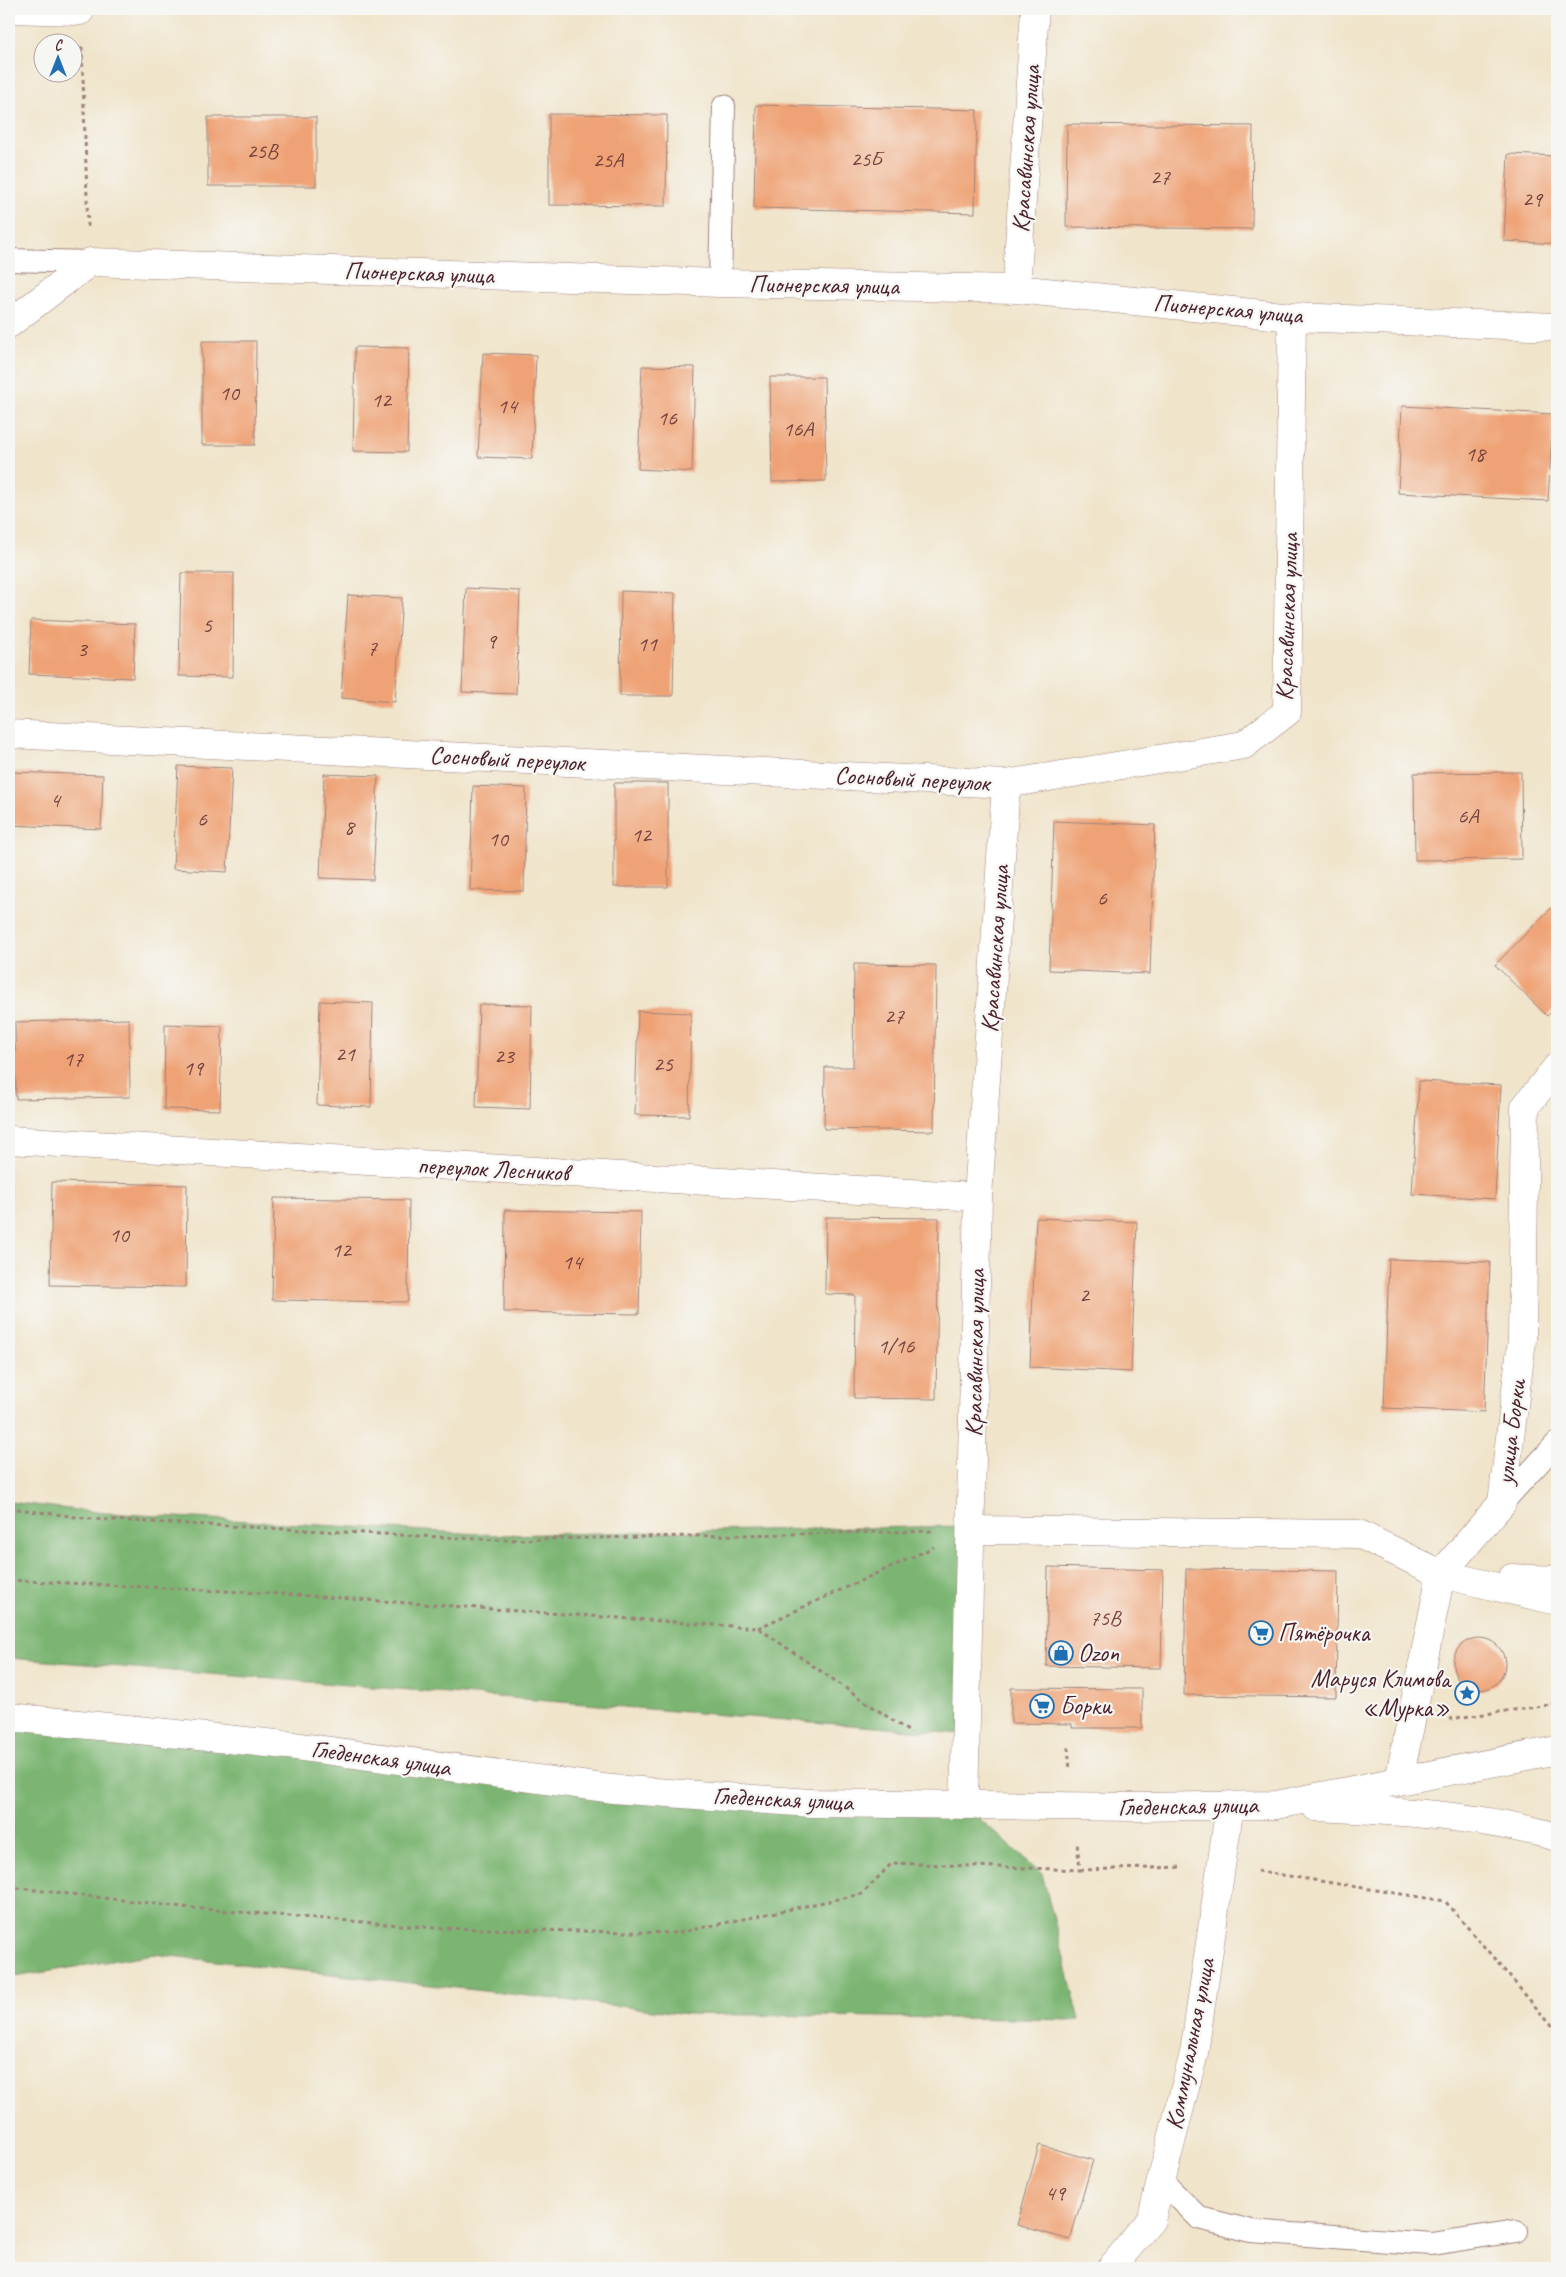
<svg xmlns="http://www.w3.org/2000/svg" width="1566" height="2277" viewBox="0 0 1566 2277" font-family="Caveat,sans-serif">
	<rect width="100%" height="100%" fill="#f6f6f2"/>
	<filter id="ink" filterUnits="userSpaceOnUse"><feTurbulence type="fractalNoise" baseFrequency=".02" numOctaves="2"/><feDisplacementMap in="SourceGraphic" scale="10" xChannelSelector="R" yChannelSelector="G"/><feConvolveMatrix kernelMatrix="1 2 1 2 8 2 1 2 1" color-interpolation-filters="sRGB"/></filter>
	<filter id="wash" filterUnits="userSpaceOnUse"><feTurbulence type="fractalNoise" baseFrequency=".0096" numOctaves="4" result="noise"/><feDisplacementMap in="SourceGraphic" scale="20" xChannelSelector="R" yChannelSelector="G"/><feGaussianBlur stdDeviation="1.12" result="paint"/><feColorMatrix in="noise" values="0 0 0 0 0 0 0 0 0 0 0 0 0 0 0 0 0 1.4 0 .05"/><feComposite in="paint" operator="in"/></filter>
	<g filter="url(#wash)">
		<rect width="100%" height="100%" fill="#f0e4ca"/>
		<path fill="#7cb572" stroke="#636a4e" d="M9,1502L104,1513L498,1535L966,1526L962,1734L9,1658Z
			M9,1717L612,1789L964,1805L1042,1874L1080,2020L689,2014L153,1954L9,1978Z"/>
		<g id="blocks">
			<path fill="#efa274" d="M756,105L977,110L975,213L754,208Z
				M549,114L667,115L666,206L549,205Z
				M208,117H316V186H208Z
				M1067,124L1253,126L1252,229L1066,227Z
				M1508,154L1557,156V244L1504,241Z
				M202,341H256L255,445H202Z
				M355,347L409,348L407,452L353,451Z
				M483,353L536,355L532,459L478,457Z
				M642,366L695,367L692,472L638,469Z
				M770,377H824L826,481L772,482Z
				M1402,406L1553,414L1548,501L1398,493Z
				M181,573H234L233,677L179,676Z
				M466,588L520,591L516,694L462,692Z
				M621,591L675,593L673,696H620Z
				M348,595L402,598L395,702L341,698Z
				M31,620L135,624L133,678L29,674Z
				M178,766L232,768L227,872L173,869Z
				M9,772L103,775L101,829L9,825Z
				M1521,772L1522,859L1415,860L1414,773Z
				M324,774L378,776L373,880L320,878Z
				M614,783H668V887H614Z
				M473,786L526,788L524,891L470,890Z
				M1054,821L1155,825L1150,974L1049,970Z
				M1557,902V1006L1547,1016L1495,965Z
				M854,964L936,965L934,1131L824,1129L825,1067H853Z
				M320,1001L373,1003L371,1107L317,1105Z
				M479,1004L532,1005L530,1109L476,1107Z
				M638,1011L691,1013L689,1116L635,1115Z
				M129,1019L130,1097L16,1099L15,1022Z
				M165,1024L222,1026L220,1110L164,1109Z
				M1419,1081L1501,1085L1495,1199L1412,1194Z
				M52,1182L187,1185L186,1287L50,1285Z
				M274,1198L409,1200L408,1302L272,1300Z
				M505,1210L641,1212L639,1314L504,1312Z
				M826,1217L939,1218L936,1399L854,1398L855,1295L825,1294Z
				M1036,1218L1137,1222L1131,1372L1030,1367Z
				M1389,1259L1490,1262L1484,1412L1384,1408Z
				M1048,1567L1163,1570L1161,1668L1046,1666Z
				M1186,1569L1338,1571L1336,1697L1184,1695Z
				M1453 1664a26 26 0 1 1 52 0a26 26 0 1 1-52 0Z
				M1011,1688L1142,1689V1728H1072V1724L1011,1723Z
				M1039,2145L1093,2160L1070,2240L1017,2225Z"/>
		</g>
	</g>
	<g filter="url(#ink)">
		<use href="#blocks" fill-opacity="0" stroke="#9d827a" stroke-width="1"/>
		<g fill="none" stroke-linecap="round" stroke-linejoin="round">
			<g stroke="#9d827a" stroke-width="24">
				<path id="lane" d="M9,260L90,262
					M720,283L724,106
					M1502,1503L1557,1443
					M1161,2180L1199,2218L1251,2231L1432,2244L1516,2231"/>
			</g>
			<g stroke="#9d827a" stroke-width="29">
				<path id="street" d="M9,9L80,11
					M1016,289L1035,9
					M9,324L90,262L720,283L1016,289L1292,317L1557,327
					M9,734L1006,784
					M9,1140L978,1197
					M971,1530L1359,1534L1441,1574L1557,1601
					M1512,1578L1557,1580
					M1399,1780L1441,1574L1502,1503L1522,1340L1525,1107L1557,1067
					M964,1805L978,1197L1006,784L1244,745L1287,712L1292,317
					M1111,2268L1151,2220L1194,2053L1230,1805"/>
			</g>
			<g stroke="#9d827a" stroke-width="29">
				<path id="secondary" d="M9,1717L287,1745L612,1789L811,1803L1136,1807L1276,1805L1557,1750
					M1316,1807C1397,1811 1479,1815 1557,1837"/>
			</g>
			<path stroke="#9d827a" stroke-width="3" stroke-dasharray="4 4" stroke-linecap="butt" d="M82,47L88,228
				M9,1508L92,1519L498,1540L934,1531
				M9,1580L283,1594L758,1628L911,1733
				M758,1628L934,1547
				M1449,1719L1557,1704
				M1068,1747L1070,1770
				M1080,1870L1184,1867
				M1257,1871L1445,1901L1557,2032
				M9,1887L191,1908L436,1928L677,1933L862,1894L892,1863L1080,1870L1077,1843"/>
			<use href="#lane" stroke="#fff" stroke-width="22"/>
			<use href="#street" stroke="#fff" stroke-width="28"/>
			<use href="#secondary" stroke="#fff" stroke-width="28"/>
		</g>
	</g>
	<defs>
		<g id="supermarket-ring" transform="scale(1.25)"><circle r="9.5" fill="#f6f6f2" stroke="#1f6fb2" stroke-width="1.5"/><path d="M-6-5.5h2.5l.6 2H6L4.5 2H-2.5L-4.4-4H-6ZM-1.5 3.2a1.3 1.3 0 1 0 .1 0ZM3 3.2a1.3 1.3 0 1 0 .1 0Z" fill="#1f6fb2"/></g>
		<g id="shop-ring" transform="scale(1.25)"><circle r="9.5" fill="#f6f6f2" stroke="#1f6fb2" stroke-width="1.5"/><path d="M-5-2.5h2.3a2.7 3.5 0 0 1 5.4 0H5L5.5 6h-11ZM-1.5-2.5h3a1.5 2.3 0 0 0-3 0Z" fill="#1f6fb2"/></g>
		<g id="sight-ring" transform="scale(1.25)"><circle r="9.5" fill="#f6f6f2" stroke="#1f6fb2" stroke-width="1.5"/><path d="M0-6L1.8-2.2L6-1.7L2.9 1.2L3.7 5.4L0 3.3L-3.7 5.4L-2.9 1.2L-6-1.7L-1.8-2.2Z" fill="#1f6fb2"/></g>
	</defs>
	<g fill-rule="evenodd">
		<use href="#supermarket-ring" x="1261" y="1633"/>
		<use href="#shop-ring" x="1061" y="1653"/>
		<use href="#sight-ring" x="1467" y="1693"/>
		<use href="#supermarket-ring" x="1042" y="1706"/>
	</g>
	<g text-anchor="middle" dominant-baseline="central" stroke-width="4.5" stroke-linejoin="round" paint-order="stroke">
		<g font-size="22" fill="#73403d">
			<text x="262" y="151">25В</text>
			<text x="866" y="159">25Б</text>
			<text x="608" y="160">25А</text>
			<text x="1160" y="177">27</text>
			<text x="1532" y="199">29</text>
			<text x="229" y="393">10</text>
			<text x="381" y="400">12</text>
			<text x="507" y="406">14</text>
			<text x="667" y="418">16</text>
			<text x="798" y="429">16А</text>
			<text x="1475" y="454">18</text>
			<text x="207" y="625">5</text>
			<text x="491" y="641">9</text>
			<text x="647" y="644">11</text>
			<text x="372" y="648">7</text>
			<text x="82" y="649">3</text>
			<text x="55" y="800">4</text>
			<text x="1468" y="816">6А</text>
			<text x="202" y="819">6</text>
			<text x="349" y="827">8</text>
			<text x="641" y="835">12</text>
			<text x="498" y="839">10</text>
			<text x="1102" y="898">6</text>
			<text x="894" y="1016">27</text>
			<text x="345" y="1054">21</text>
			<text x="504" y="1056">23</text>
			<text x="73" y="1059">17</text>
			<text x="663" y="1064">25</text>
			<text x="193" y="1068">19</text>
			<text x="119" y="1235">10</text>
			<text x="341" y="1250">12</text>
			<text x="572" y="1262">14</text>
			<text x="1084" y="1295">2</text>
			<text x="896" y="1346">1/16</text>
			<text x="1105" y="1618">75В</text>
			<text x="1055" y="2193">49</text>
		</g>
		<g font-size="25" fill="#4a1f2b" stroke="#f6f6f2">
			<text transform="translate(1026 149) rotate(-86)">Красавинская улица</text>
			<text transform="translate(419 273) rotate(2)">Пионерская улица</text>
			<text transform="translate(824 285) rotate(1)">Пионерская улица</text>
			<text transform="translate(1228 309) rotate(5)">Пионерская улица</text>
			<text transform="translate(1287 617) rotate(-88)">Красавинская улица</text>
			<text transform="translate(507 759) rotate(3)">Сосновый переулок</text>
			<text transform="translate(912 779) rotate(3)">Сосновый переулок</text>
			<text transform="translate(995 949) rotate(-86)">Красавинская улица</text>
			<text transform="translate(493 1169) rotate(3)">переулок Лесников</text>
			<text transform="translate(975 1353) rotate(-89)">Красавинская улица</text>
			<text transform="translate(1511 1432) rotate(-83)">улица Борки</text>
			<text transform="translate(381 1758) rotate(8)">Гледенская улица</text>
			<text transform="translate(783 1799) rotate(3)">Гледенская улица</text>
			<text transform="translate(1188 1806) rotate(-1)">Гледенская улица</text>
			<text transform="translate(1190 2044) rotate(-79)">Коммунальная улица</text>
		</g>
		<g font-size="25" fill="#4a1f2b" stroke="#f6f6f2" text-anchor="start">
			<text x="1278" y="1633">Пятёрочка</text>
			<text x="1078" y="1653">Ozon</text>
			<text x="1450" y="1679" text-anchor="end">Маруся Климова<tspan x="1450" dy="29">«Мурка»</tspan></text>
			<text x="1060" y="1706">Борки</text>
		</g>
	</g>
	<rect width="1566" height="2277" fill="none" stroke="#f6f6f2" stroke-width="30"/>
	<g transform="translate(58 58)"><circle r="24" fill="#f6f6f2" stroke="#b1a0a2"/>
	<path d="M0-4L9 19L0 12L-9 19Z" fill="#1f6fb2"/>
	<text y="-8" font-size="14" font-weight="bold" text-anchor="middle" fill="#4a1f2b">С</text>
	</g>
</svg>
